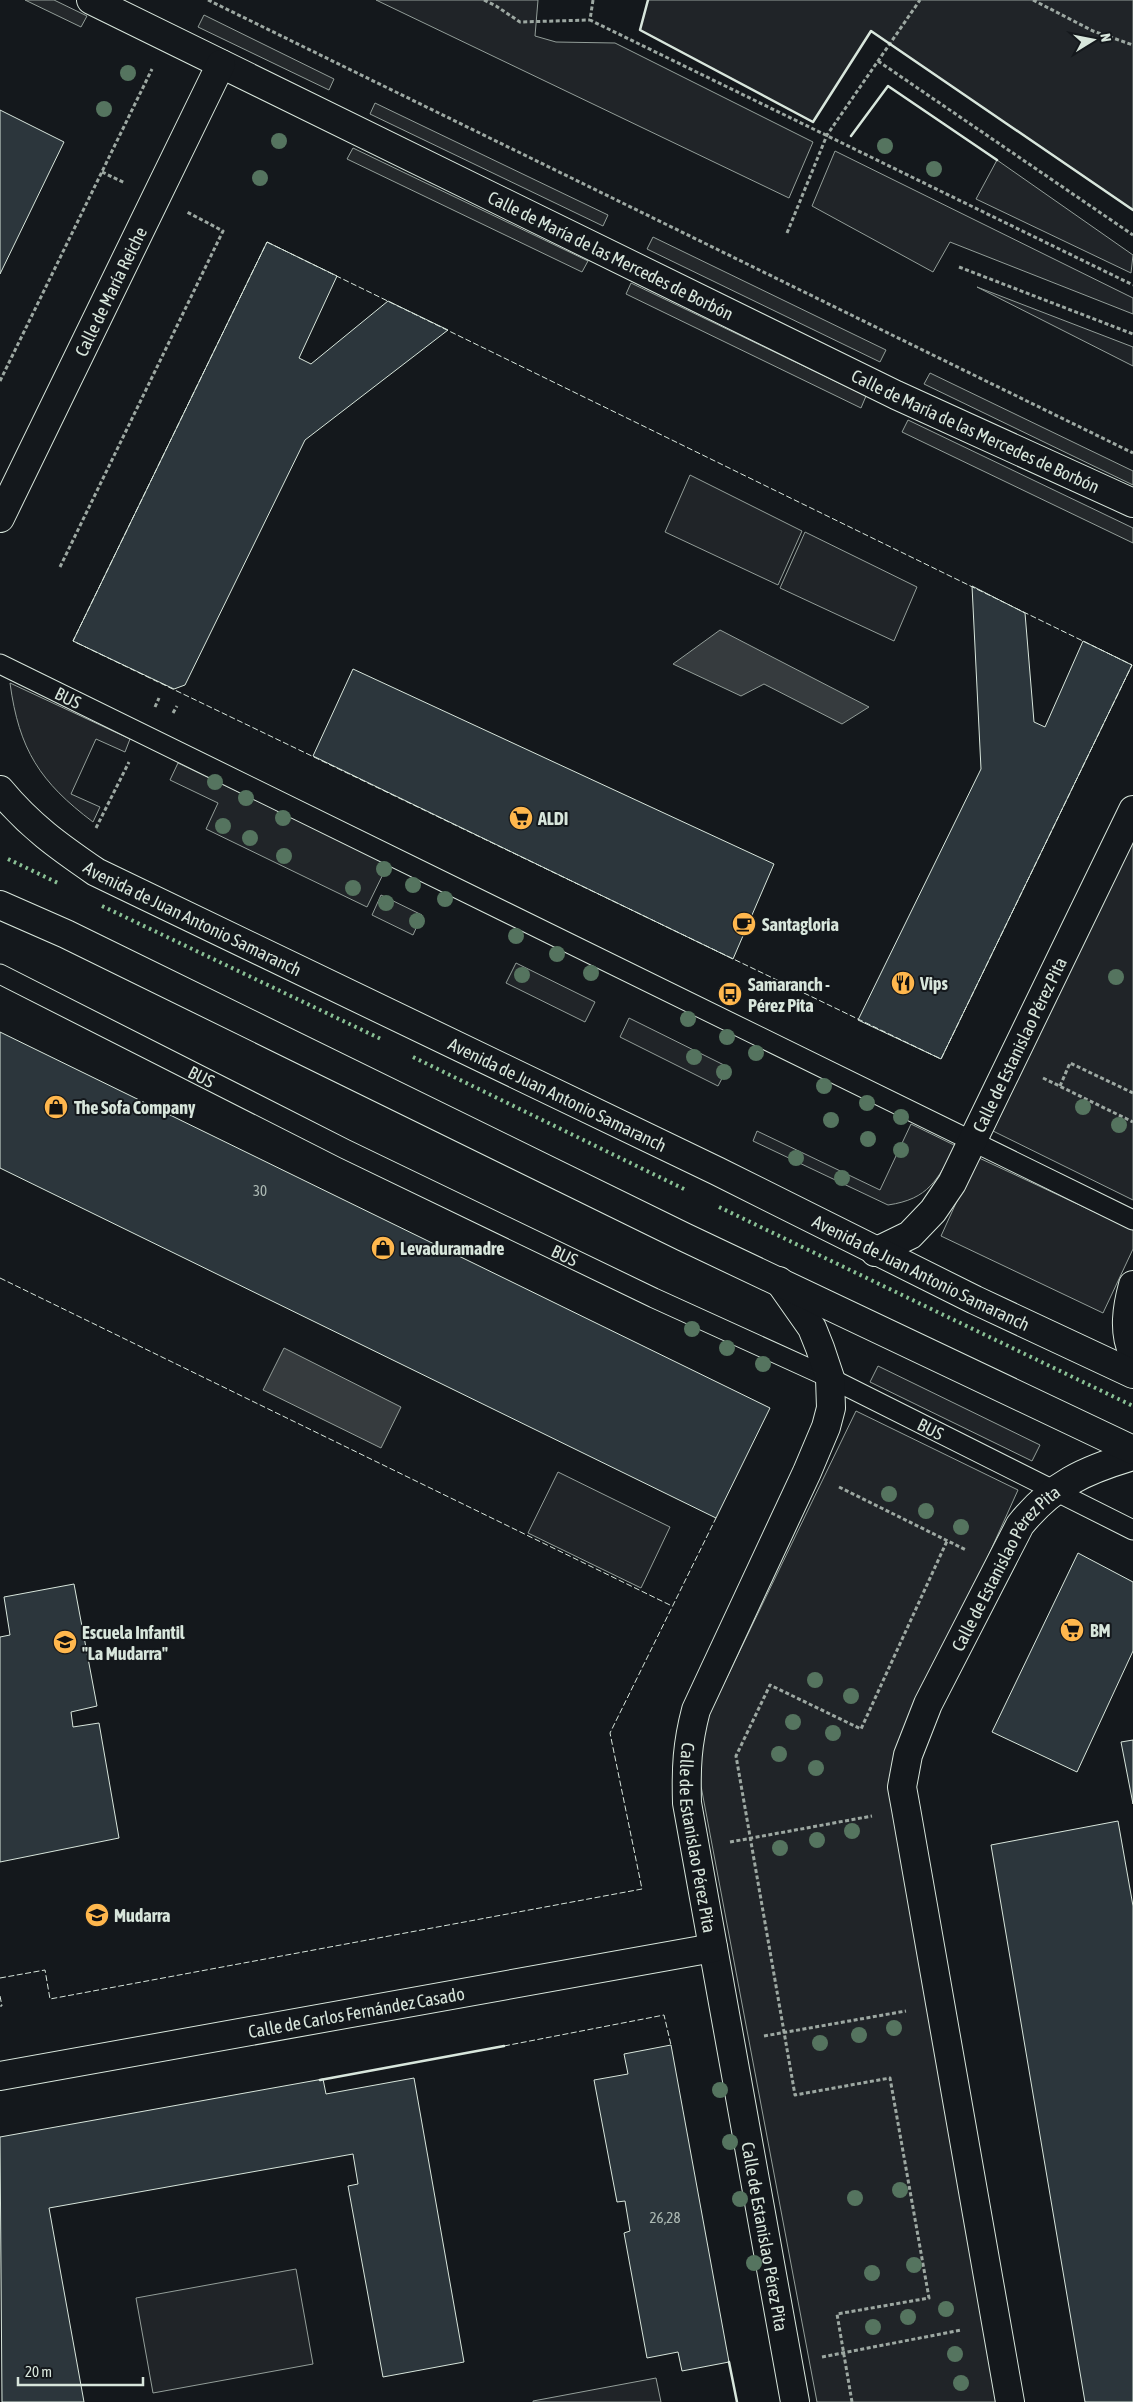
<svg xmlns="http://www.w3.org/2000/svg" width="1133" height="2402" viewBox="0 0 1133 2402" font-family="'Asap Condensed',sans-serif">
	<rect width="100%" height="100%" fill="#14181c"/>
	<path fill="#202428" stroke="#939e99" d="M376,0H538L535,36L556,42L615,43L813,142L789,198Z
		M648,0H1133V210L871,31L813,122L640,30Z
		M835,151L1133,298V314L950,242L933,272L812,206Z
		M997,160L1133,255L1131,273L976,199Z
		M977,287L1133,347V366Z
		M690,475L802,531L778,585L665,532Z
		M805,532L917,587L894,641L780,588Z
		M10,683L130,739L125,752L96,739L71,794L100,807L93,822C40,782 19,750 10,683Z
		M178,763L388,864L367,907L206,829L218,803L170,780Z
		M1133,835V1200L993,1131Z
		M381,895L422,915L413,935L372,915Z
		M516,963L595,1002L585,1022L506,983Z
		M629,1018L728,1067L718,1086L620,1037Z
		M911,1124L956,1146C937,1180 929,1199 888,1205L753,1141L757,1131L880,1190Z
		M977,1157L1133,1230V1249L1103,1313L941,1236Z
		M878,1366L1040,1445L1032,1461L870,1382Z
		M856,1411L1018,1490L891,1771L999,2402H817L701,1786L700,1733Z
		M558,1472L670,1527L641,1588L528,1533Z
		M296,2269L313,2364L153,2393L136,2298Z
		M656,2378L661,2402H533V2401Z"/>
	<path fill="#24282b" stroke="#939e99" d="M25,0H54L87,16L81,27Z
		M204,15L334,79L329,90L198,27Z
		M375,103L608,215L603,226L370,114Z
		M353,148L588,261L582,272L347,159Z
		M653,237L886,350L880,362L647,249Z
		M631,283L866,396L861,408L626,294Z
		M930,373L1133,471V485L924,384Z
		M908,420L1133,528V543L902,432Z"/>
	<path fill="#363b3e" stroke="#939e99" d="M720,630L869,707L842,724L764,684L741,696L673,664Z
		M284,1348L401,1407L381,1448L263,1390Z"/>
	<path fill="#2c363c" stroke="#d8e6dc" d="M0,110L64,142L0,274Z
		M267,242L337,276L299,358L311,364L388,301L448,330L305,440L185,685L174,689L73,641Z
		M972,586L1025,613L1034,722L1045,727L1083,641L1132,665L941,1059L858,1020L981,769Z
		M353,669L774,864L733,959L313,756Z
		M0,1032L770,1408L716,1518L0,1168Z
		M1078,1553L1133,1582V1651L1077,1772L992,1732Z
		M74,1584L97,1706L71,1712L73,1727L99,1723L119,1838L0,1862V1637L10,1635L4,1597Z
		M1133,1740V1804L1121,1742Z
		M1118,1821L1133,1906V2402H1085L991,1845Z
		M671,2045L729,2362L682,2371L678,2352L647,2358L624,2233L630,2231L625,2201L617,2202L594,2080L628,2074L624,2054Z
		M414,2078L464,2362L383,2377L348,2186L358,2184L353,2154L49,2208L84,2402H2L0,2137L323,2079L326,2094Z"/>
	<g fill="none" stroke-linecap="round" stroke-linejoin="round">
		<g stroke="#d8e6dc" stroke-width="21">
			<g id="lane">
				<path id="s1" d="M0,664L1133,1220"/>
				<path id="s2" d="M0,974L345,1149L654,1298L830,1378L1133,1530"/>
			</g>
		</g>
		<g stroke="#d8e6dc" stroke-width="30">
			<g id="street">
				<path id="s3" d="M91,0L896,395L1133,503"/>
				<path id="s4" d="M0,518L221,64"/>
				<path id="s5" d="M875,1252L910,1235L933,1211L952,1183L1133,810"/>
				<path id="s6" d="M779,1281L812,1328L820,1348L830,1378L831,1408L826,1427L807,1472L696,1710C687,1744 686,1768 687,1803L795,2402"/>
				<path d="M1133,1285C1127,1307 1123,1332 1133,1353"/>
				<path id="s7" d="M0,2076L713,1948"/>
				<path id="s8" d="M1010,2402L906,1809L902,1787L908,1755L928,1704L1020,1525C1052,1485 1085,1470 1133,1456"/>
			</g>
		</g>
		<g stroke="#d8e6dc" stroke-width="30">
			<g id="secondary">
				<path id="s9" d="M0,790C30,826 58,846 96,872L717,1171L975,1300L1133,1374"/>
				<path d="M0,905L66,934L684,1237L1133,1450"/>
			</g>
		</g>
		<path stroke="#9da8a2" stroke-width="3" stroke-dasharray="4 2.5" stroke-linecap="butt" d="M208,0L1133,453
			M484,0L496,6L520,22L590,20
			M593,0L590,20L1133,285
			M1033,0L1093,31L1133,45
			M878,61L1133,235
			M102,172L125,183
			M787,233L827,135L920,0
			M959,267L1133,334
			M0,381L152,69
			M60,567L223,231L187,212
			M155,707L159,698
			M173,713L177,706
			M96,828L129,762
			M1043,1078L1133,1122
			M1060,1086L1070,1063L1133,1093
			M839,1487L966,1550
			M730,1842L872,1816
			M764,2036L906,2011
			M822,2357L961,2330
			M852,2402L837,2314L929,2298L890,2078L795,2095L736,1756L770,1685L861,1729L947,1541"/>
		<use href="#lane" stroke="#14181c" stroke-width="19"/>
		<use href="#street" stroke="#14181c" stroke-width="28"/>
		<use href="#secondary" stroke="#14181c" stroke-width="28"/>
		<path stroke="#8ac095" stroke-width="4" stroke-dasharray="2.5 4" stroke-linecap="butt" d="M8,859L58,883
			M102,906L381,1039
			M413,1057L686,1190
			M719,1207L1133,1406"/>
		<path stroke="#d8e6dc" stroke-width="1" stroke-dasharray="6 2.5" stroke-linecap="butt" d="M267,242L1132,665L941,1059L73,641Z
			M0,1278L672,1606
			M0,1978L45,1970L50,1999L642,1889L610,1733L716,1518
			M0,1996L2,2006H0
			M504,2046L664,2015L671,2045"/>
		<path stroke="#d8e6dc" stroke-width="2.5" d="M648,0L640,30L813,122L871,31L1133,210
			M851,136L888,86L997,160
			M320,2080L504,2046
			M729,2362L737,2402"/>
	</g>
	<g fill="#55745f">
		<circle cx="128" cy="73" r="8"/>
		<circle cx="104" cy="109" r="8"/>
		<circle cx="279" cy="141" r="8"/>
		<circle cx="885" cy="146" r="8"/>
		<circle cx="934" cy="169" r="8"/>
		<circle cx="260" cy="178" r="8"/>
		<circle cx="215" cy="782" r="8"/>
		<circle cx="246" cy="798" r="8"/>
		<circle cx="283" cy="818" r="8"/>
		<circle cx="223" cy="826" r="8"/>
		<circle cx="250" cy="838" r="8"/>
		<circle cx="284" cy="856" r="8"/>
		<circle cx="384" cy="869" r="8"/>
		<circle cx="413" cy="885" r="8"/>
		<circle cx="353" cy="888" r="8"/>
		<circle cx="445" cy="899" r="8"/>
		<circle cx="386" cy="903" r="8"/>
		<circle cx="417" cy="921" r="8"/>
		<circle cx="516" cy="936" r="8"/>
		<circle cx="557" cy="954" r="8"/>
		<circle cx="591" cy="973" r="8"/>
		<circle cx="522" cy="975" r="8"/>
		<circle cx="1116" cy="977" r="8"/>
		<circle cx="688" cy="1019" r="8"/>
		<circle cx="727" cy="1037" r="8"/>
		<circle cx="756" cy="1053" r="8"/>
		<circle cx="694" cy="1057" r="8"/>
		<circle cx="724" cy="1072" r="8"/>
		<circle cx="824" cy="1086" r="8"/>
		<circle cx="867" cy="1103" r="8"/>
		<circle cx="1083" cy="1107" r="8"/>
		<circle cx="901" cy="1117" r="8"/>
		<circle cx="831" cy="1120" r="8"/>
		<circle cx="1119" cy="1125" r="8"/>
		<circle cx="868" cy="1139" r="8"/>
		<circle cx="901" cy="1150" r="8"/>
		<circle cx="796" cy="1158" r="8"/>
		<circle cx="842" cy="1178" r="8"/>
		<circle cx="692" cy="1329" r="8"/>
		<circle cx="727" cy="1348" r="8"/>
		<circle cx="763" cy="1364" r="8"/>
		<circle cx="889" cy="1494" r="8"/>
		<circle cx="926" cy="1511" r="8"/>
		<circle cx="961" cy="1527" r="8"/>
		<circle cx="815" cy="1680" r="8"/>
		<circle cx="851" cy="1696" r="8"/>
		<circle cx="793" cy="1722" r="8"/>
		<circle cx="833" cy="1733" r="8"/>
		<circle cx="779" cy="1754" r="8"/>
		<circle cx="816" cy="1768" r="8"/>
		<circle cx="852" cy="1831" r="8"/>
		<circle cx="817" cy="1840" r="8"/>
		<circle cx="780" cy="1848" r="8"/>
		<circle cx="894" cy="2028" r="8"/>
		<circle cx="859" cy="2035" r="8"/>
		<circle cx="820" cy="2043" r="8"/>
		<circle cx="720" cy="2090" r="8"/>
		<circle cx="730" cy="2142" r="8"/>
		<circle cx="900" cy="2190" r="8"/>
		<circle cx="855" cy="2198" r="8"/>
		<circle cx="740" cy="2199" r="8"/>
		<circle cx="754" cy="2263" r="8"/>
		<circle cx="914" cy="2265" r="8"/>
		<circle cx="872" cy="2273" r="8"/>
		<circle cx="946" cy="2309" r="8"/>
		<circle cx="908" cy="2317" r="8"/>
		<circle cx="873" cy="2327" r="8"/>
		<circle cx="955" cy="2354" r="8"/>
		<circle cx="961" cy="2383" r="8"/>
	</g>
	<defs>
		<g id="supermarket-disc" transform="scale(1.25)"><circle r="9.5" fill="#ffb74d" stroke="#14181c"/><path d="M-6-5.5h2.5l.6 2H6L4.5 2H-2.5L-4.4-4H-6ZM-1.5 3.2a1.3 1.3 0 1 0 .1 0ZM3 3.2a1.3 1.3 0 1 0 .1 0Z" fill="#111"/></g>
		<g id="cafe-disc" transform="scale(1.25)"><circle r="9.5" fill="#ffb74d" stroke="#14181c"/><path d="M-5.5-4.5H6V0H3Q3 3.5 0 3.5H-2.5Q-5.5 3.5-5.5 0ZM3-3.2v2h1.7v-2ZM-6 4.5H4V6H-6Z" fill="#111"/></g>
		<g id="restaurant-disc" transform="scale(1.25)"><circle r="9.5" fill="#ffb74d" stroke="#14181c"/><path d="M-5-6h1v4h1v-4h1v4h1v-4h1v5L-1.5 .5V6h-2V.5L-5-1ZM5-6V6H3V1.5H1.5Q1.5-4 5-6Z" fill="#111"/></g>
		<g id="bus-disc" transform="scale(1.25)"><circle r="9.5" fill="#ffb74d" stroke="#14181c"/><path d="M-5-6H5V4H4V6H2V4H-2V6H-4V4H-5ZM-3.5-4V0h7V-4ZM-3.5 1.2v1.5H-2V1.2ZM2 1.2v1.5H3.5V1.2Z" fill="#111"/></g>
		<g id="shop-disc" transform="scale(1.25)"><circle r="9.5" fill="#ffb74d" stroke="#14181c"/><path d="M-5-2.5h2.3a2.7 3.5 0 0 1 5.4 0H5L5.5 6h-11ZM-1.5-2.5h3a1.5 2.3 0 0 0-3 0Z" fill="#111"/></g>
		<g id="school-disc" transform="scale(1.25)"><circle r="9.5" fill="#ffb74d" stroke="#14181c"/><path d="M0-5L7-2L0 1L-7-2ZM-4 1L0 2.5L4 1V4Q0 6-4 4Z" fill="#111"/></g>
	</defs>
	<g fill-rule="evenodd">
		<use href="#supermarket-disc" x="521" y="818"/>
		<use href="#cafe-disc" x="744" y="924"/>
		<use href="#restaurant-disc" x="903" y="983"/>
		<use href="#bus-disc" x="730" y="994"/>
		<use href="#shop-disc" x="56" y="1107"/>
		<use href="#shop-disc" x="383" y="1248"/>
		<use href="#supermarket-disc" x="1072" y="1630"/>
		<use href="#school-disc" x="65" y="1642"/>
		<use href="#school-disc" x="97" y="1915"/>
	</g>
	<g text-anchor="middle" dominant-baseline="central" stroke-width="4" stroke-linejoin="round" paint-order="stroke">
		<g font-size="15" fill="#adbab4">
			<text x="260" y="1190">30</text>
			<text x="665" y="2217">26,28</text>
		</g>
		<g font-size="18" fill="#d8e6dc" stroke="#14181c">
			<text stroke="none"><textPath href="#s3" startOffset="579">Calle de María de las Mercedes de Borbón</textPath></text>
			<text stroke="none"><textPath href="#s4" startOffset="252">Calle de María Reiche</textPath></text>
			<text stroke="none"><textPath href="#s3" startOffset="984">Calle de María de las Mercedes de Borbón</textPath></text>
			<text stroke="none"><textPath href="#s1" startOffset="76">BUS</textPath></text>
			<text stroke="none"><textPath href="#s9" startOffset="234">Avenida de Juan Antonio Samaranch</textPath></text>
			<text stroke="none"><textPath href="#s5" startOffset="260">Calle de Estanislao Pérez Pita</textPath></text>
			<text stroke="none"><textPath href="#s2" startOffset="226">BUS</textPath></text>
			<text stroke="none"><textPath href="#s9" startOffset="639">Avenida de Juan Antonio Samaranch</textPath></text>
			<text stroke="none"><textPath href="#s2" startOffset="631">BUS</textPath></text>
			<text stroke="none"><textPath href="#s9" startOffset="1044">Avenida de Juan Antonio Samaranch</textPath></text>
			<text stroke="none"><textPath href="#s2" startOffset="1036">BUS</textPath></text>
			<text stroke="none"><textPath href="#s8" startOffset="869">Calle de Estanislao Pérez Pita</textPath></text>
			<text stroke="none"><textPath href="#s6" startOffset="601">Calle de Estanislao Pérez Pita</textPath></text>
			<text stroke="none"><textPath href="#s7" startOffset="362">Calle de Carlos Fernández Casado</textPath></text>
			<text stroke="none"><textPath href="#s6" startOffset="1006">Calle de Estanislao Pérez Pita</textPath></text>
		</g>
		<g font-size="18" font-weight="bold" fill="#d8e6dc" stroke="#14181c" text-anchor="start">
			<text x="538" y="818">ALDI</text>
			<text x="762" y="924">Santagloria</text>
			<text x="920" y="983">Vips</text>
			<text x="748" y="984">Samaranch -<tspan x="748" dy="21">Pérez Pita</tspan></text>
			<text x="74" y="1107">The Sofa Company</text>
			<text x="400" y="1248">Levaduramadre</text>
			<text x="1090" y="1630">BM</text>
			<text x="82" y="1632">Escuela Infantil<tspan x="82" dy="21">"La Mudarra"</tspan></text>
			<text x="114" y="1915">Mudarra</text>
		</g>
	</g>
	<g transform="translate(1093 40) rotate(80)" stroke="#14181c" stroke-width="4" paint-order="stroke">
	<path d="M0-4L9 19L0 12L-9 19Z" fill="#d8e6dc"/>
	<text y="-8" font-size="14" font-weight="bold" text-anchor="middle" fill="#d8e6dc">N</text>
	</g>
	<path d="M18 2377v8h125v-8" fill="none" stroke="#d8e6dc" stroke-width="2.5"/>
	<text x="25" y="2377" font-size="15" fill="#d8e6dc" stroke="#14181c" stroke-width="4" paint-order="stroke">20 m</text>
</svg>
